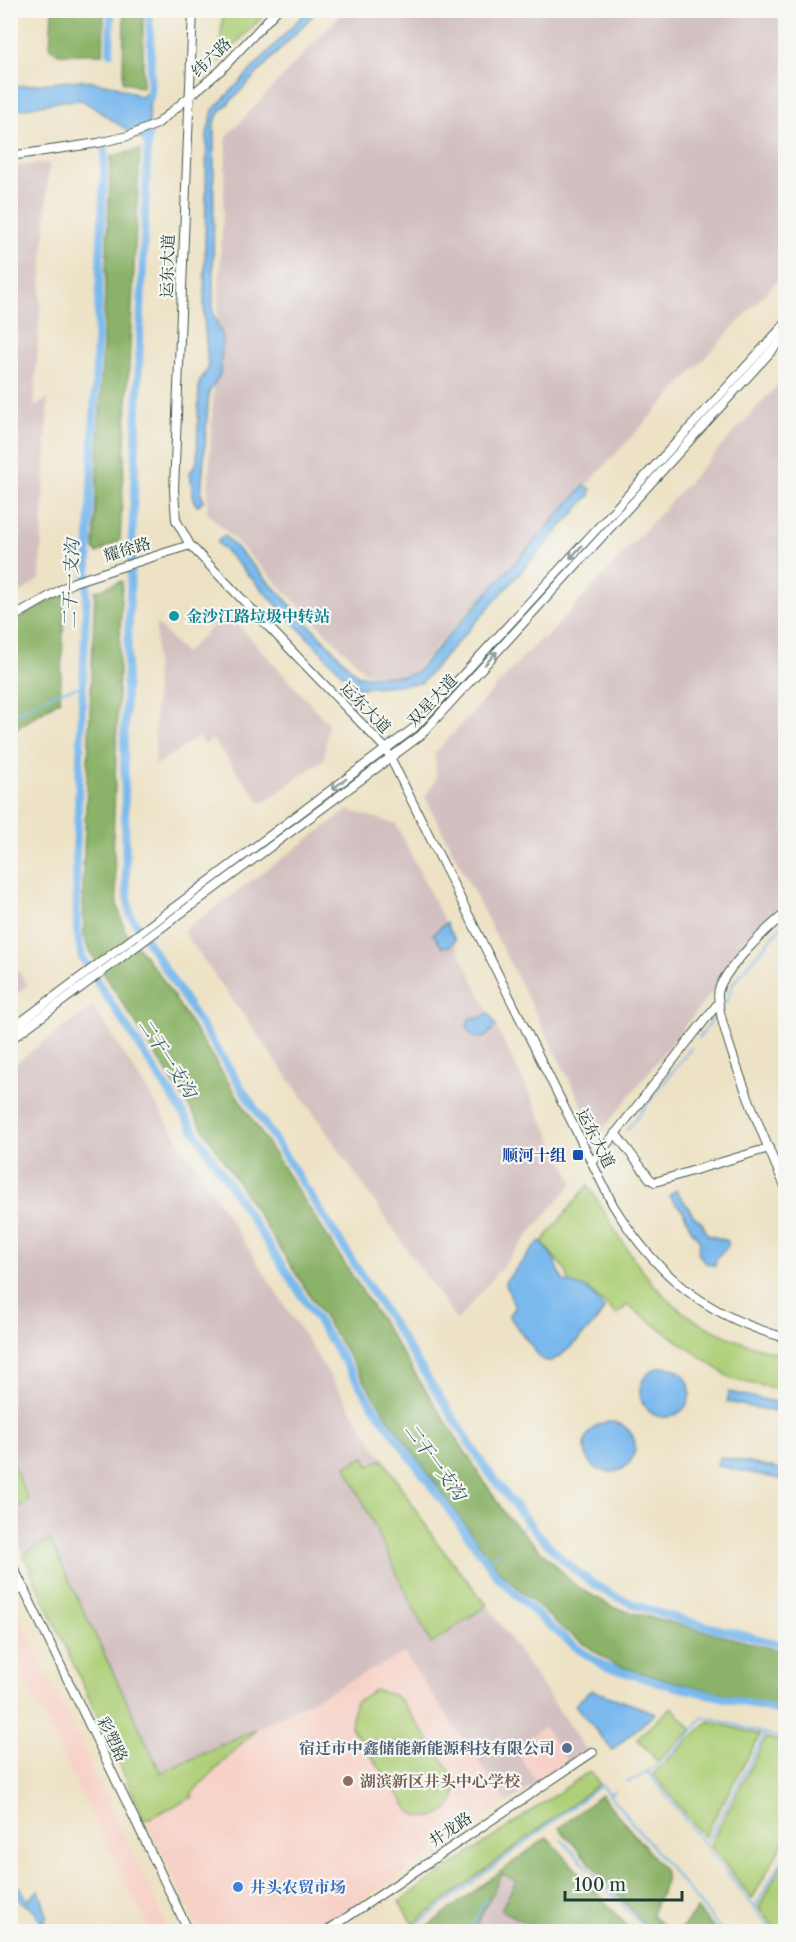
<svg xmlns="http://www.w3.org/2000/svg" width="796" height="1942" viewBox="0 0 796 1942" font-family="'Libre Caslon Text','Noto Serif SC',serif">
	<rect width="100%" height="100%" fill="#f6f6f2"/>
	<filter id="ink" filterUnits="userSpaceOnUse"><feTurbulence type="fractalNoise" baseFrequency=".0167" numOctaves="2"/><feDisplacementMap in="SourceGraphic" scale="12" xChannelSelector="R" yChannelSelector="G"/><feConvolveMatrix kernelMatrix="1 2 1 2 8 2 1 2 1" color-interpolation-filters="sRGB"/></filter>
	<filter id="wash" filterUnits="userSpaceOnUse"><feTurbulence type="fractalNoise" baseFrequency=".008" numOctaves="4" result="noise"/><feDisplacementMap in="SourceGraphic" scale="24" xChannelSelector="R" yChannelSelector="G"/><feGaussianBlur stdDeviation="1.35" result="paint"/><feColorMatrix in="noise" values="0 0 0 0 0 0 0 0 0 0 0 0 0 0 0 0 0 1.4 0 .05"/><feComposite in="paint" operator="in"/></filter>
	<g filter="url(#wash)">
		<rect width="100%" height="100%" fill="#ede2c5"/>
		<path fill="#f7d1c7" d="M13,1603L98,1780L170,1931H150L11,1653V1605Z
			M404,1653L507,1803L316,1932L200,1931L145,1820L193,1797L191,1794L256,1729Z
			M544,1727L568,1762L537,1782L514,1748Z"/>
		<path fill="#d2bfc0" d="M344,11H785V272L405,680L366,673L207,512L227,136Z
			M49,163L34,407L48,398L40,579L11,599V167Z
			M785,377V899L598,1136L425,797L436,780L435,753L541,638L544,640Z
			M227,613L328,723L324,759L262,804L212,739L205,744L198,737L155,766L156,623L185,653Z
			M348,810L396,824L573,1182L457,1321L309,1107L183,931Z
			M11,961L28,985L11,998H10Z
			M93,1006L435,1540L487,1605L586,1750L568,1762L544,1727L514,1748L537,1782L507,1803L404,1653L256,1729L191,1794L193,1797L145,1820L11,1526L10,1067Z
			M547,1837L632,1931L421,1932Z"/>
		<path fill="#aecf77" stroke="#668656" stroke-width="1.5" d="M223,11H268L219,61Z
			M588,1185C612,1225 637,1272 673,1304C703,1330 748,1346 785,1355V1391L732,1379L627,1305L617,1315L588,1289L570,1284L566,1271L542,1242Z
			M365,1457L369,1466L383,1459L435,1540L487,1605L431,1644L346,1466Z
			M11,1461L29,1501L11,1510H10Z
			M50,1540L161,1773L256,1729L191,1794L193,1797L145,1820L24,1556L34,1547Z
			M374,1690L393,1695L401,1701C412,1718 452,1767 455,1783C462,1810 429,1827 410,1811L351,1727L354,1703Z
			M672,1707L692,1730L657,1761L637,1738Z
			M709,1721L760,1735L704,1837L653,1774Z
			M766,1738L785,1743V1840L752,1899L710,1845Z
			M590,1771L599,1784L413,1924L399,1902Z
			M785,1858V1931H777L759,1908Z"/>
		<path fill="#8ab268" stroke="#54784e" stroke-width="1.5" d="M52,11H104L103,54H59L50,48Z
			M124,11H143V88L123,82Z
			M140,150L120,540L97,553L94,548L111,156Z
			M122,581L113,840L117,904L125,931L159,974L507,1517L577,1587L615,1608L785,1652V1709L655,1677L613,1664L563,1629L496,1568L387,1416L88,949L84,934L83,878L95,591Z
			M65,592L60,700L11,732V623Z
			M601,1795L664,1870L666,1881L652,1914L668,1931H650L559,1828Z
			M547,1837L631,1931H543L501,1910L516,1881L502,1874L473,1931H421Z
			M697,1909L716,1931H676L682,1928Z"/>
		<path fill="#7ab9ee" stroke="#4c7b91" stroke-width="1.5" d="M307,11H317L220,112L214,122L213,313L223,337L220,374L209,392L201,495L204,500L197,506L194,501L190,473L197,462L199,383L208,369L204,314L207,134L213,110Z
			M81,80L116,86L141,97L150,89L148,144L82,100L61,101L11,111V87Z
			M585,485L591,489L590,495L421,683L360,688L351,683L217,542L224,535L358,676H405L416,672Z
			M446,923L455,940L450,946L442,947L433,934Z
			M489,1013L496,1026L484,1038L474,1037L467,1029L469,1019L475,1017L477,1019Z
			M676,1190L693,1215L702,1223L708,1235L728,1241V1246L716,1258L715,1266L706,1263L698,1253L700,1240L692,1231L683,1211L669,1196Z
			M540,1241L542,1242L555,1261L563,1281L588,1289L604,1308C601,1319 561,1359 550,1361C546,1362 545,1361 541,1359L509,1316L515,1308L505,1282Z
			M640 1392a25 25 0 1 1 50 0a25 25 0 1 1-50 0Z
			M729,1392L785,1404V1414L727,1402Z
			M585 1447a25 25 0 1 1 50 0a25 25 0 1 1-50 0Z
			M719,1457L785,1470V1480L717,1466Z
			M591,1690L656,1713L612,1750L575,1705Z
			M10,1885L18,1886L28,1900L39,1890L47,1916L44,1921L50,1931H46L35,1912L14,1896Z"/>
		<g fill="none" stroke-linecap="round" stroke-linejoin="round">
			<path stroke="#7ab9ee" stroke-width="2" d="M10,716L55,693L83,686
				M725,1004L734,982L786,921
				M699,1038L717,1014
				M627,1130L691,1048
				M522,1529L528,1522
				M486,1561L496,1554
				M647,1771L755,1908
				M627,1781C642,1781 677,1749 688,1737C693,1731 697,1724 702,1718L708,1717L786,1740
				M609,1794L615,1791
				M561,1839L648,1932
				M707,1842L765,1734
				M407,1932L601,1785L723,1932
				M470,1932L486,1899
				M773,1932L755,1908L786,1852"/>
			<path stroke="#7ab9ee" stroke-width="8" d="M149,10L151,51L150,98
				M110,53L111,10
				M148,135L124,744L126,882L130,914L484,1466C522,1515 565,1577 626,1601C675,1621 734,1632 786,1646
				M105,147L76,855L77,929L82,958L374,1407L498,1577L545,1622L578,1649L606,1667L660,1683L786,1712"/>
		</g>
	</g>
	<g filter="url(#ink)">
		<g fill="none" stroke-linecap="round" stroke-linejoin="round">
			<g stroke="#3e564a" stroke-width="10">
				<path id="minor" d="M193,10L174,490L176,520L190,545L386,749L613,1205C656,1275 706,1316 786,1338
					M10,156L98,143L128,136L157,124L221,70L277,10
					M10,619L74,582L190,545
					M786,913C768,927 726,968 719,989C710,1012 772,1159 786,1188
					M10,1030L414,728L786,323
					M10,1040L421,735L786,335
					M615,1133L650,1179L655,1182L769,1148
					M592,1163L719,1002
					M10,1560L189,1932
					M10,1594L24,1588
					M325,1932L593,1752"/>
			</g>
			<use href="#minor" stroke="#fff" stroke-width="8"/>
		</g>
		<defs><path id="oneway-shaft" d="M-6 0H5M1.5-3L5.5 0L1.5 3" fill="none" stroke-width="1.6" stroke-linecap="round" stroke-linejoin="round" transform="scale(1.5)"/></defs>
		<g stroke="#8f9e9a">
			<use href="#oneway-shaft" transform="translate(576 552) rotate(133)"/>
			<use href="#oneway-shaft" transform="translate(491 658) rotate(-48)"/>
			<use href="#oneway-shaft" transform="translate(339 784) rotate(144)"/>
		</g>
	</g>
	<circle fill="#0f9aa8" stroke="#f6f6f2" stroke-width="2" cx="174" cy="616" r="6"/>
	<rect fill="#1a4fb4" stroke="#f6f6f2" stroke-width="2" x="572" y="1149" width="12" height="12" rx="3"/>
	<circle fill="#5c6f8a" stroke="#f6f6f2" stroke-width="2" cx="567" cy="1748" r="6"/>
	<circle fill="#8d6e63" stroke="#f6f6f2" stroke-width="2" cx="348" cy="1781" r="6"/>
	<circle fill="#3f7fe0" stroke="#f6f6f2" stroke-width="2" cx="238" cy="1887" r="6"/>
	<g text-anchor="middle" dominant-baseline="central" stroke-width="4.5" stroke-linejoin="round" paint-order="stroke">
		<g font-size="16" fill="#1f3d34" stroke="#f6f6f2">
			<text transform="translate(211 57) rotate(-44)">纬六路</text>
			<text transform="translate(167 266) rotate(-88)">运东大道</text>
			<text transform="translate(127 549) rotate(-17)">耀徐路</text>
			<text transform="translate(432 700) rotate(-47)">双星大道</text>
			<text transform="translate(366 707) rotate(46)">运东大道</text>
			<text transform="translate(596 1138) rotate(63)">运东大道</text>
			<text transform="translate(113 1739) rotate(64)">彩塑路</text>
			<text transform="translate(450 1829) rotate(-34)">井龙路</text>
		</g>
		<g font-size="16" font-weight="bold" fill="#0d838f" stroke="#f6f6f2" text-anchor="start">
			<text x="186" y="616">金沙江路垃圾中转站</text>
		</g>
		<g font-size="16" font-weight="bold" fill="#164399" stroke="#f6f6f2" text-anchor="end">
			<text x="566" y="1155">顺河十组</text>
		</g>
		<g font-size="16" font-weight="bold" fill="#4e5e75" stroke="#f6f6f2" text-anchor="end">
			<text x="555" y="1748">宿迁市中鑫储能新能源科技有限公司</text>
		</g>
		<g font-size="16" font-weight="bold" fill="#785e54" stroke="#f6f6f2" text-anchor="start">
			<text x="360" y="1781">湖滨新区井头中心学校</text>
		</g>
		<g font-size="16" font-weight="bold" fill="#366cbe" stroke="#f6f6f2" text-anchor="start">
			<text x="250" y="1887">井头农贸市场</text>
		</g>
		<g font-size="18" font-style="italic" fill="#365c62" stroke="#f6f6f2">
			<text transform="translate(71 584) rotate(-88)">二干一支沟</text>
			<text transform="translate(167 1058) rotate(57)">二干一支沟</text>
			<text transform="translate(435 1462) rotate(54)">二干一支沟</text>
		</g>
	</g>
	<rect width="796" height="1942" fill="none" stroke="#f6f6f2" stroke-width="36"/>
	<path d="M565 1891v9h117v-9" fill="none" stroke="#1f3d34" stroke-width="3"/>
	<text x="574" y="1891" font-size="18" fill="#1f3d34" stroke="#f6f6f2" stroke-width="4.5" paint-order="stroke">100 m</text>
</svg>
